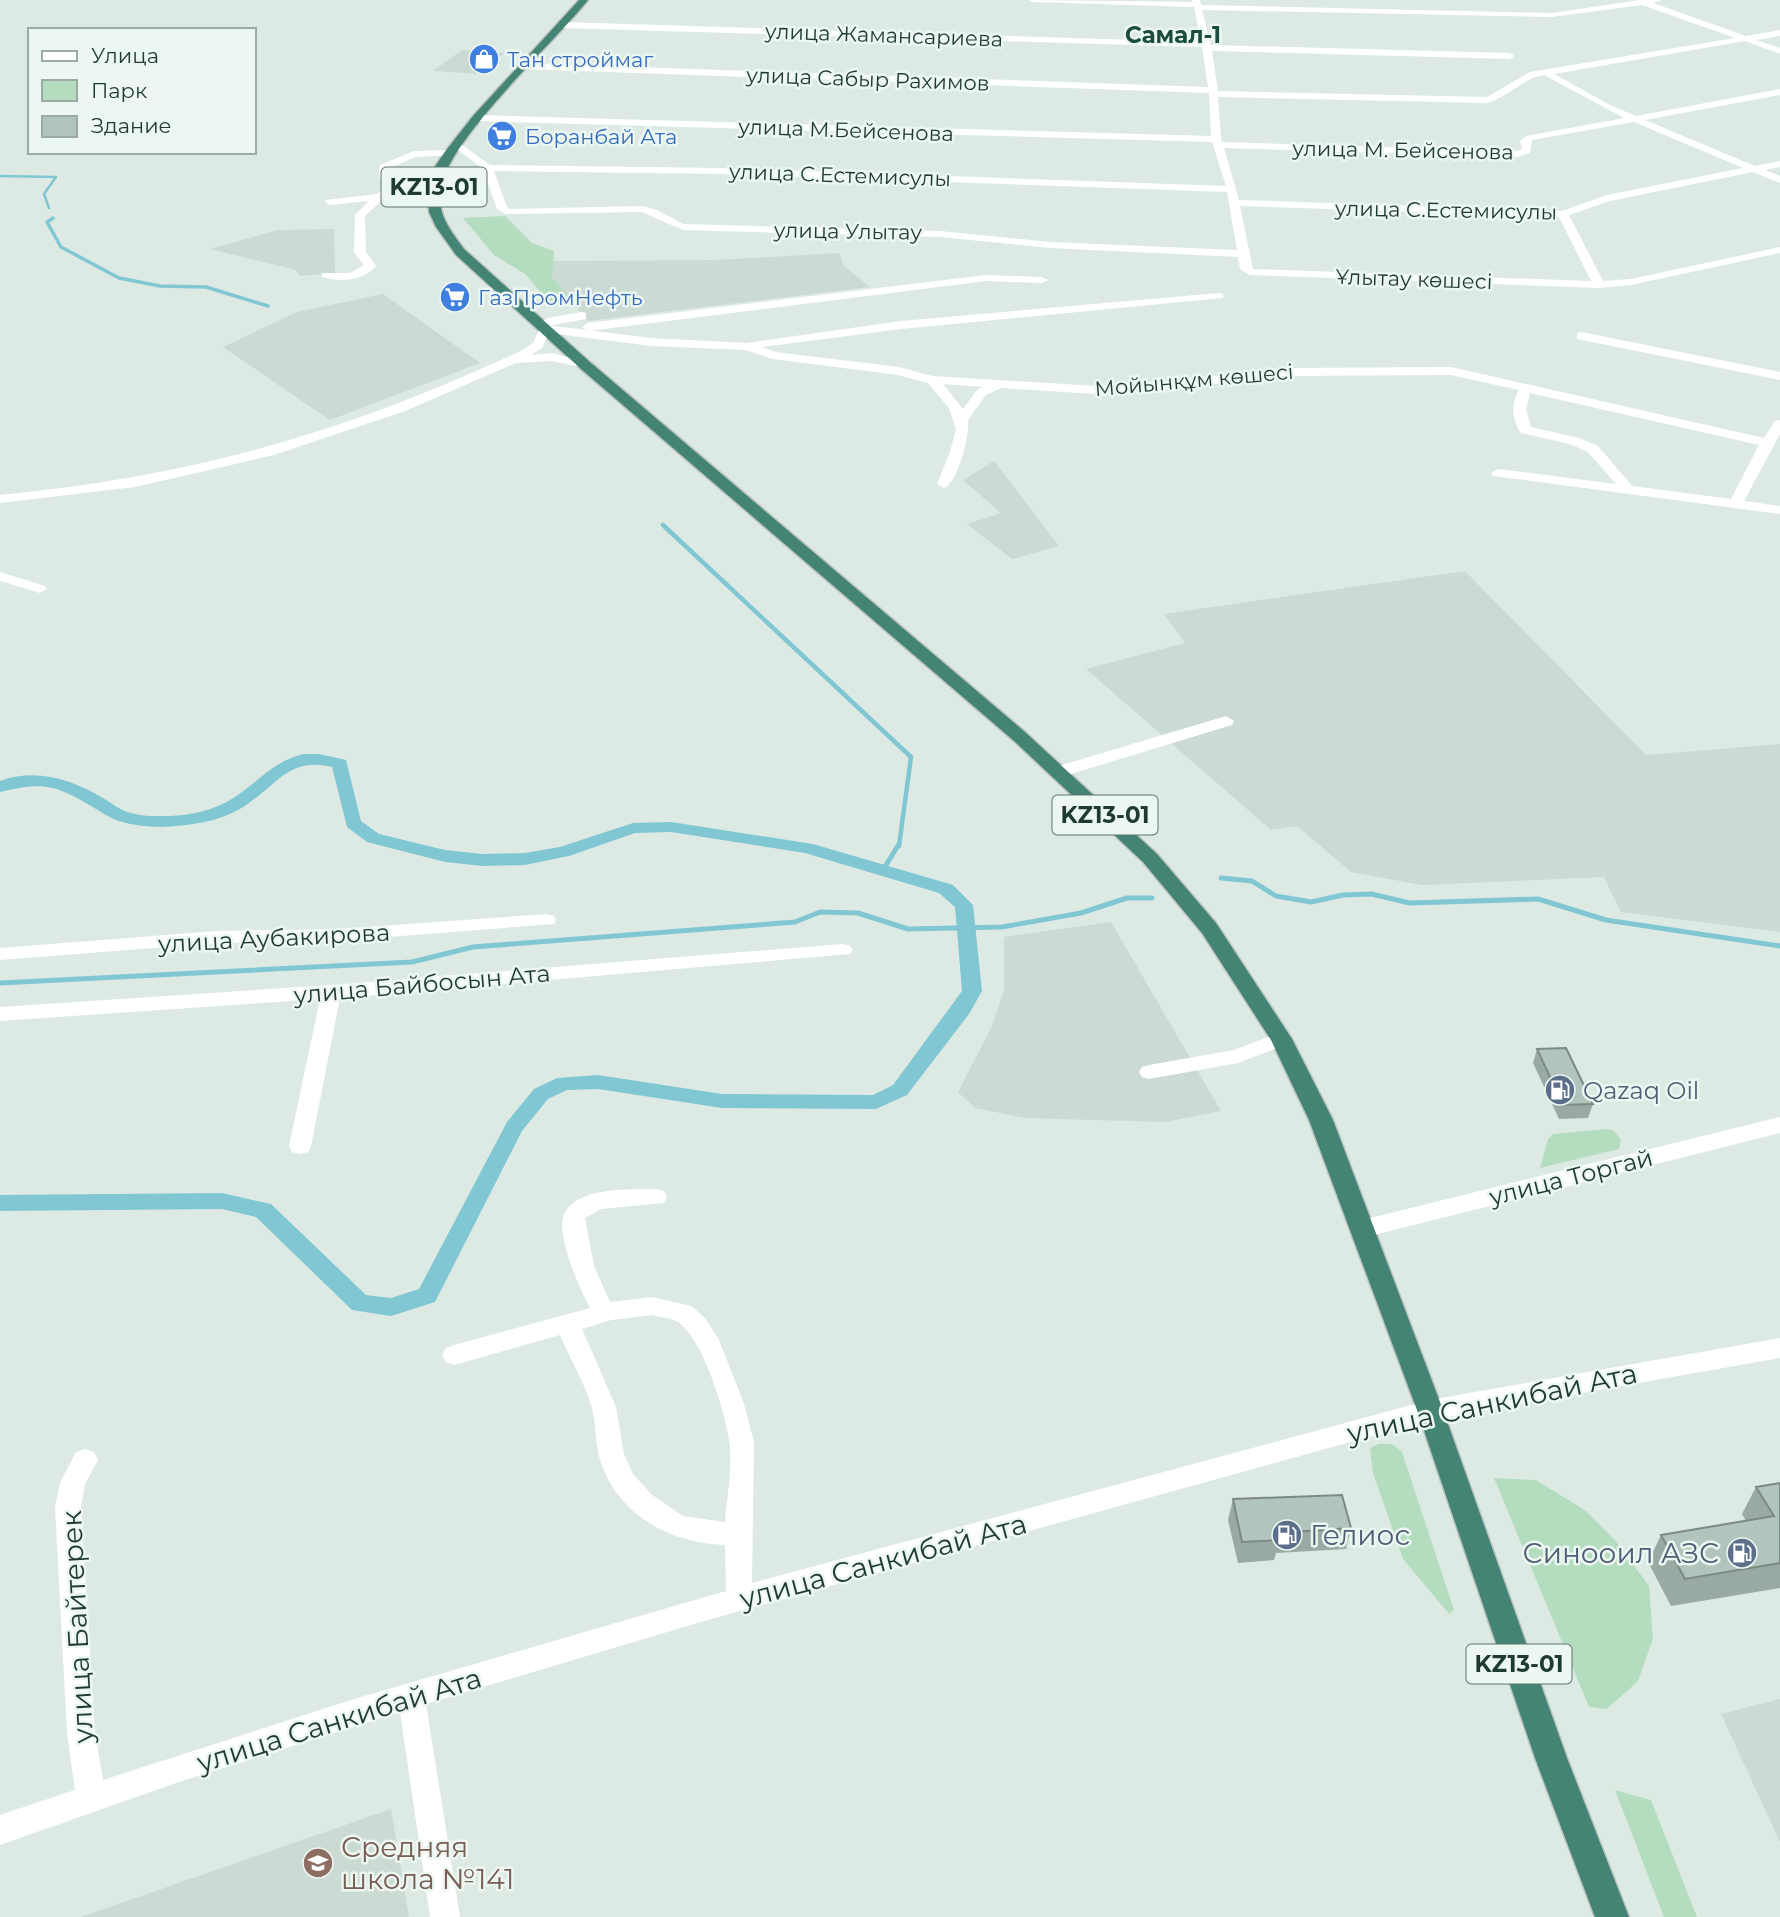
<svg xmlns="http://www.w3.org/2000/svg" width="1780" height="1917" viewBox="0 0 1780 1917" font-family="Montserrat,sans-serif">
	<rect width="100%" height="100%" fill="#ddeae4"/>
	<path fill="#cbdad3" d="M462,50L504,53L481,74L433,71Z
		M334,229L335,273L300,276L296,270L210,249L278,230Z
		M839,253L844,266L870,287L588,321L552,277V261L716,260Z
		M383,294L480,363L330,420L223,347L297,312Z
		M994,461L1059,546L1012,559L967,524L1001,513L963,480Z
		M1465,571L1646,755L1780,744V932L1621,912L1604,877L1422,885L1351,872L1297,826L1271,830L1086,669L1185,643L1164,614Z
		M1111,922L1221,1111L1165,1122L1025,1118L975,1108L958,1092L992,1026L1004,990V937Z
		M1780,1699V1842L1721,1714Z
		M391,1809L409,1917H81Z"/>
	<path fill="#b4ddbf" d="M505,216L532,243L554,251L552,277L575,305L553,306L525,274L494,255L463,218Z
		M1607,1129L1613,1130L1621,1140L1619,1149L1540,1168L1548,1139L1553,1134Z
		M1379,1444H1392L1402,1452L1454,1610L1449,1614L1403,1559L1373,1473L1370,1448Z
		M1494,1478L1536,1480L1586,1511L1615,1540L1649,1586L1653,1639L1638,1681L1607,1709L1589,1707Z
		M1615,1790L1651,1800L1697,1917H1664Z"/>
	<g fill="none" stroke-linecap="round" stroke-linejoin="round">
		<path stroke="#81c7d3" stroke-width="2.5" d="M0,176L56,177L44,194L49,208"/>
		<path stroke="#81c7d3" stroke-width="3.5" d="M53,218L47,222L61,247L119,278L160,286L206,287L268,306"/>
		<path stroke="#81c7d3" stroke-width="4.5" d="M663,525L911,757L899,846"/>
		<path stroke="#81c7d3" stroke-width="5" d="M883,870L899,844
			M1221,878L1252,881L1276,896L1311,902L1343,895L1371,894L1410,903L1538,899L1606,920L1780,946
			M0,983L412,962L473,947L795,922L820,912L858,913L908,929L1002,927L1081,913L1127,898H1152"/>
		<path fill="#81c7d3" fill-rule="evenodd" d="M303,754H319L346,760L361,821L379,834L445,850L483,854L525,853L560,847L633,823L671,822L813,844L953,885L973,905L982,991L969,1014L907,1095L876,1109L722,1108L598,1089L567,1090L548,1099L522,1131L435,1302L391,1316L352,1310L256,1217L222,1209L0,1211V1195L222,1193L271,1204L366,1295L391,1298L419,1289L507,1122L534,1089L557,1078L598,1075L722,1094L873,1095L893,1085L962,991L955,907L939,893L805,853L671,832L635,833L569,856L525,865L483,866L445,862L367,842L347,827L332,767C291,757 279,782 249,803C234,814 217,820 199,823C173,828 145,829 119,821C109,818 100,811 91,806C54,784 42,782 0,792V781C37,768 70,779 103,798C112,803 121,811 131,813C143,817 157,816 169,816C193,815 215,810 235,797C259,781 274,761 303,754Z"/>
		<g stroke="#bcc4c2" stroke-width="3">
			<path id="trunk" d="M579,0H588C555,42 443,144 440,192C438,216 451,231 464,249L591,363L1025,732L1157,854L1216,923L1292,1039L1333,1120L1443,1410L1567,1758L1629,1917H1595L1535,1758L1417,1410L1309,1120L1271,1040L1202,933L1143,862L1013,740L581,369L456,255L436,227L429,212L428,191L434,168L444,153L473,116Z"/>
		</g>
		<path fill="#fff" fill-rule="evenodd" d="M1029,0L1192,2V0H1200L1201,5L1552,13L1640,0H1662L1653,3L1746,36L1780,30V36L1756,40L1780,48V54L1745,41L1554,74L1610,105L1636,116L1780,89V95L1645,120L1755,166L1780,161V167L1765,170L1780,176V183L1753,172L1610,201L1569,215L1603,281L1631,279L1780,247V253L1631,285L1599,288L1250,275L1240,269L1238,257L1050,248L940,237L683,230L642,212L505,214L497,209L483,169L450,144L458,142L490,165L721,168L1226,186L1212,142L477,121L472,118L477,115L1211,136L1209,93L523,69L519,66L523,63L1208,87L1202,47L562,28L558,25L562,22L1201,42L1194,7L1033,2ZM1642,5L1735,38L1530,72L1487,97L1218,91L1212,51L1510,59L1514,56L1510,53L1211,45L1202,10L1552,17ZM1544,75L1624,118L1526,136L1520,141L1522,149L1517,151L1222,142L1221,139L1218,97L1487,103C1509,97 1521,79 1544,75ZM1634,122L1743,168L1607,195L1562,211L1239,200L1224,148L1518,157L1530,153L1532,140ZM494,171L721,174L1227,192L1237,250L1050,242L940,231L683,224L657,210L642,206L510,209L507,207ZM1240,206L1559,217L1591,281L1253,269Z
			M449,150L454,153L453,155L416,157L389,168L394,189L365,216L366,252L376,266C362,282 341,282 322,277V273H350L364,265L354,252L355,215L369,201L330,205L325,202L326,200L377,194L384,188L379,176L380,165L414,151Z
			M986,275L1042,277L1048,280L1042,283L986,281L588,331L582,327L588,323Z
			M1219,293L1223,294V298L901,329L762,347L775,352L899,367L932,376L1096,386L1132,385L1286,368L1451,367L1764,438L1775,421L1780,420V434L1744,501L1780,506V514L1493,476L1491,473L1498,469L1616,484L1588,452L1570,444L1521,433C1512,419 1510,405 1519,390L1451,375L1286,376L1132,393L1096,394L1001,388L986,395L968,420C970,435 958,483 944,488L937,484L950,452L956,429L949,408L928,383L898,375L773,359L745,350L651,346L549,333L542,348L531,355L552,353L590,363V369L552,361L516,363L405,411L274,455L135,487L0,503V495C191,477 347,432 521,351L533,343L541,326L545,325L651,338L747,343L901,321ZM943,384L983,387L978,389L963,409ZM1530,393L1759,445L1731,499L1632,486L1598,446L1579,438L1531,427L1526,409Z
			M582,312L586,313V319L547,326L541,322L547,318Z
			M1581,332L1780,372V380L1577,339V333Z
			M0,572L45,586L47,589L40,593L0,581Z
			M1226,716L1234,721L1232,725L1064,776L1058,777L1049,772L1052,768Z
			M547,914L554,916L556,920L554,924L337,941L217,943L0,960V948L217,931L337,929Z
			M843,944L850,946L853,950L850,954L340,998L311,1146L308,1152L300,1154L292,1152L289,1146L320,999L0,1021V1007L331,985Z
			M1281,1032L1288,1034L1291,1039L1288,1044L1238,1063L1149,1079L1142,1077L1139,1072L1142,1067L1149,1065L1234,1050Z
			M1780,1117V1133L1362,1238L1354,1235L1351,1229L1354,1223L1362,1220Z
			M656,1189L664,1191L667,1197L664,1203L601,1209L585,1218L594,1266L610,1302L652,1297L691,1306L705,1318L719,1340L744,1404L754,1442L752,1583L1430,1400L1780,1338V1358L1430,1420L711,1619L426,1704L460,1917H430L400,1712L176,1783L0,1845V1815L75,1790L67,1733L55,1507L60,1483L76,1452L85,1449L94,1452L98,1460L85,1484L81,1507L95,1733L103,1780L354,1699L726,1591L725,1545C669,1543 615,1514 599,1456C595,1440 596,1424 592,1408C585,1383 570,1359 560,1335L454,1365L446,1362L442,1355L446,1348L454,1345L590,1308C580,1289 551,1227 567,1209C586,1186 630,1190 656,1189ZM652,1315C660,1317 671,1318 678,1322C703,1339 725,1411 729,1440C733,1465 727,1496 725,1522L683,1516L651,1494L633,1474L624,1454L616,1407L582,1329L611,1320Z"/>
		<use href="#trunk" fill="#448475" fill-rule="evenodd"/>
	</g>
	<path fill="#99a9a3" d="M1537,1049L1593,1104L1588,1118L1559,1119L1533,1063Z
		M1780,1483V1588L1671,1606L1648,1562L1661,1535L1746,1521L1742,1514L1756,1487Z
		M1233,1499L1351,1528L1346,1549L1276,1553L1274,1560L1238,1563L1228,1520Z"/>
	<path fill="#b2c5bd" stroke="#7d8a84" stroke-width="2" d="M1566,1048L1593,1104L1563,1105L1537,1049Z
		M1780,1483V1563L1685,1579L1661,1535L1774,1516L1756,1487Z
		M1342,1495L1351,1528L1277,1533L1279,1540L1242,1542L1233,1499Z"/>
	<defs>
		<g id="shop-disc" transform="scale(1.575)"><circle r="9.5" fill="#3f7fe0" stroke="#edf7f2"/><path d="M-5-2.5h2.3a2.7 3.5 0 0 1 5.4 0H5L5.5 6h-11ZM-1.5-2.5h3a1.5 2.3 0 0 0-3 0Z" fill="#fff"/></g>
		<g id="supermarket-disc" transform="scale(1.575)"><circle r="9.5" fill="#3f7fe0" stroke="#edf7f2"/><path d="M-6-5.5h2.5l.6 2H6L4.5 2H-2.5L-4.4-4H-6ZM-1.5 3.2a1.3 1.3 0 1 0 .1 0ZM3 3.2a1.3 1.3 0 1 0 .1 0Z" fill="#fff"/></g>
		<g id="fuel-disc" transform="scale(1.575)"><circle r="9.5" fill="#5c6f8a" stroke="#edf7f2"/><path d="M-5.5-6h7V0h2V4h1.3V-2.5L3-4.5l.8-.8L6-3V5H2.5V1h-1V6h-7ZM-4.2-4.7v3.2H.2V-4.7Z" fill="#fff"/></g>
		<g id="school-disc" transform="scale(1.575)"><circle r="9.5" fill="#8d6e63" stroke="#edf7f2"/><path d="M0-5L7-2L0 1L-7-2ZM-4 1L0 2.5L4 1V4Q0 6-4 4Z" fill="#fff"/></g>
	</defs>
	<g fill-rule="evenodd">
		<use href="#shop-disc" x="484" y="59"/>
		<use href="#supermarket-disc" x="502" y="136"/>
		<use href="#supermarket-disc" x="455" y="297"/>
		<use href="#fuel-disc" x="1560" y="1090"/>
		<use href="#fuel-disc" x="1287" y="1535"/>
		<use href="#fuel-disc" x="1742" y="1553"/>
		<use href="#school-disc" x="318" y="1863"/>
	</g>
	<g text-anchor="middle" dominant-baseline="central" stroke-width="5" stroke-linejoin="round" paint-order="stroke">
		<g font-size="21" fill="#1e3a32" stroke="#edf7f2">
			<text transform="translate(884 35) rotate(2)">улица Жамансариева</text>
			<text transform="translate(868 79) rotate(2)">улица Сабыр Рахимов</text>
			<text transform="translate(846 130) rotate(2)">улица М.Бейсенова</text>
			<text transform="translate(1403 150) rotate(1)">улица М. Бейсенова</text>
			<text transform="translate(840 175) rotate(2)">улица С.Естемисулы</text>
			<text transform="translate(1446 210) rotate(1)">улица С.Естемисулы</text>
			<text transform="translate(848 231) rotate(1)">улица Улытау</text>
			<text transform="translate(1414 279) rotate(2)">Ұлытау көшесі</text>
			<text transform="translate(1194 380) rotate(-5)">Мойынқұм көшесі</text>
		</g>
		<g font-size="21" fill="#366cbe" stroke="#edf7f2" text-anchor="start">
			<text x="507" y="59">Тан строймаг</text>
			<text x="525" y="136">Боранбай Ата</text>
			<text x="478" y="297">ГазПромНефть</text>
		</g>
		<g font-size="23" font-weight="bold" fill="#1a4c40" stroke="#edf7f2">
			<text x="1173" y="35">Самал-1</text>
		</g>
		<g fill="#edf7f2" stroke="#5c736c" stroke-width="2">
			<rect x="381.5" y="167.5" width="105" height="39" rx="5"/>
			<rect x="1052.5" y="795.5" width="105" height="39" rx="5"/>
			<rect x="1466.5" y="1644.5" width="105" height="39" rx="5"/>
		</g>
		<g font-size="23" font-weight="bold" fill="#1e3a32">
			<text x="434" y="187">KZ13-01</text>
			<text x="1105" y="815">KZ13-01</text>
			<text x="1519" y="1664">KZ13-01</text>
		</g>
		<g font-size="24" fill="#1e3a32" stroke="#edf7f2">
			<text transform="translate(274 938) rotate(-3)">улица Аубакирова</text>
			<text transform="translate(422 984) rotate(-5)">улица Байбосын Ата</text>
			<text transform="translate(1571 1177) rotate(-14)">улица Торгай</text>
		</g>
		<g font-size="24" fill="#4e5e75" stroke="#edf7f2" text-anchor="start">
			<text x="1583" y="1090">Qazaq Oil</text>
		</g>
		<g font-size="28" fill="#1e3a32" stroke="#edf7f2">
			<text transform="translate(1492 1403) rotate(-12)">улица Санкибай Ата</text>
			<text transform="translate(883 1561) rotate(-15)">улица Санкибай Ата</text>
			<text transform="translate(77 1627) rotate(-93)">улица Байтерек</text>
			<text transform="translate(339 1720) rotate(-17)">улица Санкибай Ата</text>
		</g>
		<g font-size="28" fill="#4e5e75" stroke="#edf7f2" text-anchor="start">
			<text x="1310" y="1535">Гелиос</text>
			<text x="1719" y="1553" text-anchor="end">Синооил АЗС</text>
		</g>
		<g font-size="28" fill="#785e54" stroke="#edf7f2" text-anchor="start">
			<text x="341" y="1847">Средняя<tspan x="341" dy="32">школа №141</tspan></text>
		</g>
	</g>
	<rect x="28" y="28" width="228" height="126" fill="#edf7f2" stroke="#9aaba5" stroke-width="2"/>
	<rect x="42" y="51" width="35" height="10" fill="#ffffff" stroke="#9aaba5" stroke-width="2"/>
	<text x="91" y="63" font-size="21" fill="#1e3a32">Улица</text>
	<rect x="42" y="80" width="35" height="21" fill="#b4ddbf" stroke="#9aaba5" stroke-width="2"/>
	<text x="91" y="98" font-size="21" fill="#1e3a32">Парк</text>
	<rect x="42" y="116" width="35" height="21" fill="#b2c5bd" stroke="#9aaba5" stroke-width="2"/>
	<text x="91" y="133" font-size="21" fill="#1e3a32">Здание</text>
</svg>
